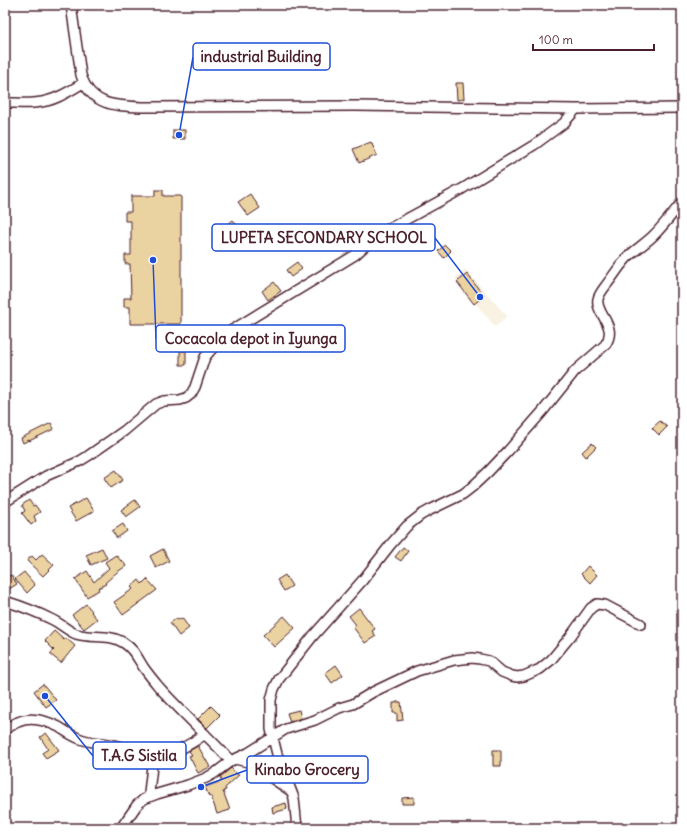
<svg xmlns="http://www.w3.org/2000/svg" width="687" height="833" viewBox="0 0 687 833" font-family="Delius,sans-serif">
	<rect width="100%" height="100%" fill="#fff"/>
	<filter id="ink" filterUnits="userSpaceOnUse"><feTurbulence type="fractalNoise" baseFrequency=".025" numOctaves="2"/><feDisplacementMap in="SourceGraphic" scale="8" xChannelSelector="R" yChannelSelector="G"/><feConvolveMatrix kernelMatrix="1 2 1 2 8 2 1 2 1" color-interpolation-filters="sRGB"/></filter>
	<g filter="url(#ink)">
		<path fill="#f9f2e3" d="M465,269L507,316L495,327L455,278Z"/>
		<path fill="#ebd2a1" stroke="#4a1f2b" d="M456,83H463L464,99L457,100Z
			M173,130H185V139H173Z
			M371,142L377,155L359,163L353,149Z
			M155,190H163V196H181V324H130V307H124V298H131L130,264H125V255H131V221H125V212H131V196H155Z
			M250,194L260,208L248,216L238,202Z
			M233,220L238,227L228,235L222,229Z
			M445,245L451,251L444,258L438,251Z
			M297,262L302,269L291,277L286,270Z
			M467,274L484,296L474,304L457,282Z
			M274,282L281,291L268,300L262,291Z
			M180,351H186V365H180Z
			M660,421L667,427L659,435L652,428Z
			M51,423L54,429L29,441V440L23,443L21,438Z
			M592,443L596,447L586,457L582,452Z
			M116,470L123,480L111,488L104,478Z
			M86,498L94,511L76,521L68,508Z
			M29,500L33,506L35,505L40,512L34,516L36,521L31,525L22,513L25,511L22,505Z
			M135,500L140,507L126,517L121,510Z
			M123,524L127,531L117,538L112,531Z
			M403,547L408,551L401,561L395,557Z
			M102,548L107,558L91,565L86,555Z
			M163,549L169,561L156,568L150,556Z
			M42,554L54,565L43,576L28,562L27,560L32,556L36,560Z
			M116,555L121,561L122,560L126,566L116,573L105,583L106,584L98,588L99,590L87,597L75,579L87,571L94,582L109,568L105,562Z
			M588,566L597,575L590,583L581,574Z
			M24,572L35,585L27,593L15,579Z
			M11,575L17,584L9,589L5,583V578Z
			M285,575L292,586L284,591L277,580Z
			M147,579L157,590L123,615L114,602L133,589L131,587L139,580L142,584Z
			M86,604L92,611L91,612L97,619L84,629L72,615Z
			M359,608L375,629L372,631L376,636L365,643L353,627L356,625L349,616Z
			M284,616L295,628L274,647L263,635Z
			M177,618L178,620L182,618L189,628L179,636L170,623Z
			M54,631L64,640L66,638L75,646L61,663L50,654L54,650L45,641Z
			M336,665L343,675L332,683L325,673Z
			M43,684L56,700L46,707L34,691Z
			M396,702H401L403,720L397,721V713H393V703H396Z
			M211,706L220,715L207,728L198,719Z
			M299,710L301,718L290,722L287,713Z
			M46,733L59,750L46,758L42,753L48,749L40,737Z
			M198,746L210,767L198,773L189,756L192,755L189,751Z
			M493,750H501V766H493Z
			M231,768L238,775H239L225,788L226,790L223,791L230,810L217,814L211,796L209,797L205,787L222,781L220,777Z
			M414,797V804H402V798Z
			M286,803L287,809L273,813L272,807Z"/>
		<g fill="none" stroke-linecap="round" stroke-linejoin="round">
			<g stroke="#4a1f2b" stroke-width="12">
				<path id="minor" d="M71,5L81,75C91,106 115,106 144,107L355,106L576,109L682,108
					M5,103C23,103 41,105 58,97C67,93 75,88 83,83
					M5,502L46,476L80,461L88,456L124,431L156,404L164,401L180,400L186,398L191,394L195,387L205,357L216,344L232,330L355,255L367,244L381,233L462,189L534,145L564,123L576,109
					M5,601C21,606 37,612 53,620C61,624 68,631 76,634C92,639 109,633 124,643C134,649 138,659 144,668C149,675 154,681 159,687C182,713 208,736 231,761
					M5,730C9,727 13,724 18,722C31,716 47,721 59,727C65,731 71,735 78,738C89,743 102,742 114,745C125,747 135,752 146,754C166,759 190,745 205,734
					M235,759L248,762L291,791
					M149,797C149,783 153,770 152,755
					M121,828L137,805L144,799L157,794L188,785L206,778L215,773L231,761L248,753L286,729L315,720L339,708L353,704L373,692L417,671L454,660L472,658L480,659L489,661L502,672L512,676L517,677L524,676L531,673L540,669L551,660L570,637L591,608L597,604L605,605L641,624
					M297,828L294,798L277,754L273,738L271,729V700L274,689L279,679L313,636L362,581L391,544L407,526L421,515L430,510L463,494L472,487L488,472L508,451L543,411L575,371L605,345C619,326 595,314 598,299C599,294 604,288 607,284C615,274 621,263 630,255C638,248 647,242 654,235C664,225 673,213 682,202"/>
			</g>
			<use href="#minor" stroke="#fff" stroke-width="9"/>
		</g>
	</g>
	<path fill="none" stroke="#1d4ed8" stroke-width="1.5" d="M179 135L193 57M480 297L435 238M153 260L156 339M45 696L93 756M201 787L247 770"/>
	<g fill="#1d4ed8" stroke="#fff" stroke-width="1.5">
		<circle cx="179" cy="135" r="4"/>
		<circle cx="480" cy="297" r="4"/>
		<circle cx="153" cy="260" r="4"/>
		<circle cx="45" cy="696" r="4"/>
		<circle cx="201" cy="787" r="4"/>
	</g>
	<g fill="#fff" stroke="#1d4ed8" stroke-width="1.5">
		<rect x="193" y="43" width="137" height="27" rx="4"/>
		<rect x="212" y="224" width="223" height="27" rx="4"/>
		<rect x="156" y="325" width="189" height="27" rx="4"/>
		<rect x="93" y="742" width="93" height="27" rx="4"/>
		<rect x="247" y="756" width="121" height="27" rx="4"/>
	</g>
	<g font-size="15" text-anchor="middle" font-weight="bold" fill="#4a1f2b">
		<text x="261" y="62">industrial Building</text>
		<text x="324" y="243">LUPETA SECONDARY SCHOOL</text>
		<text x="251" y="344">Cocacola depot in Iyunga</text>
		<text x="139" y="761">T.A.G Sistila</text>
		<text x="307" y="775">Kinabo Grocery</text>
	</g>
	<rect width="687" height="833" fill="none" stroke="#fff" stroke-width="20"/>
	<rect x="10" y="10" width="667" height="813" fill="none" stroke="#4a1f2b" stroke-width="1.5" filter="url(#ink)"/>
	<path d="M533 44v6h121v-6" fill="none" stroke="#4a1f2b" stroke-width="2"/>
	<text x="539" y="44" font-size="12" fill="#4a1f2b" stroke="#ffffff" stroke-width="3" paint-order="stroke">100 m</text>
</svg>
